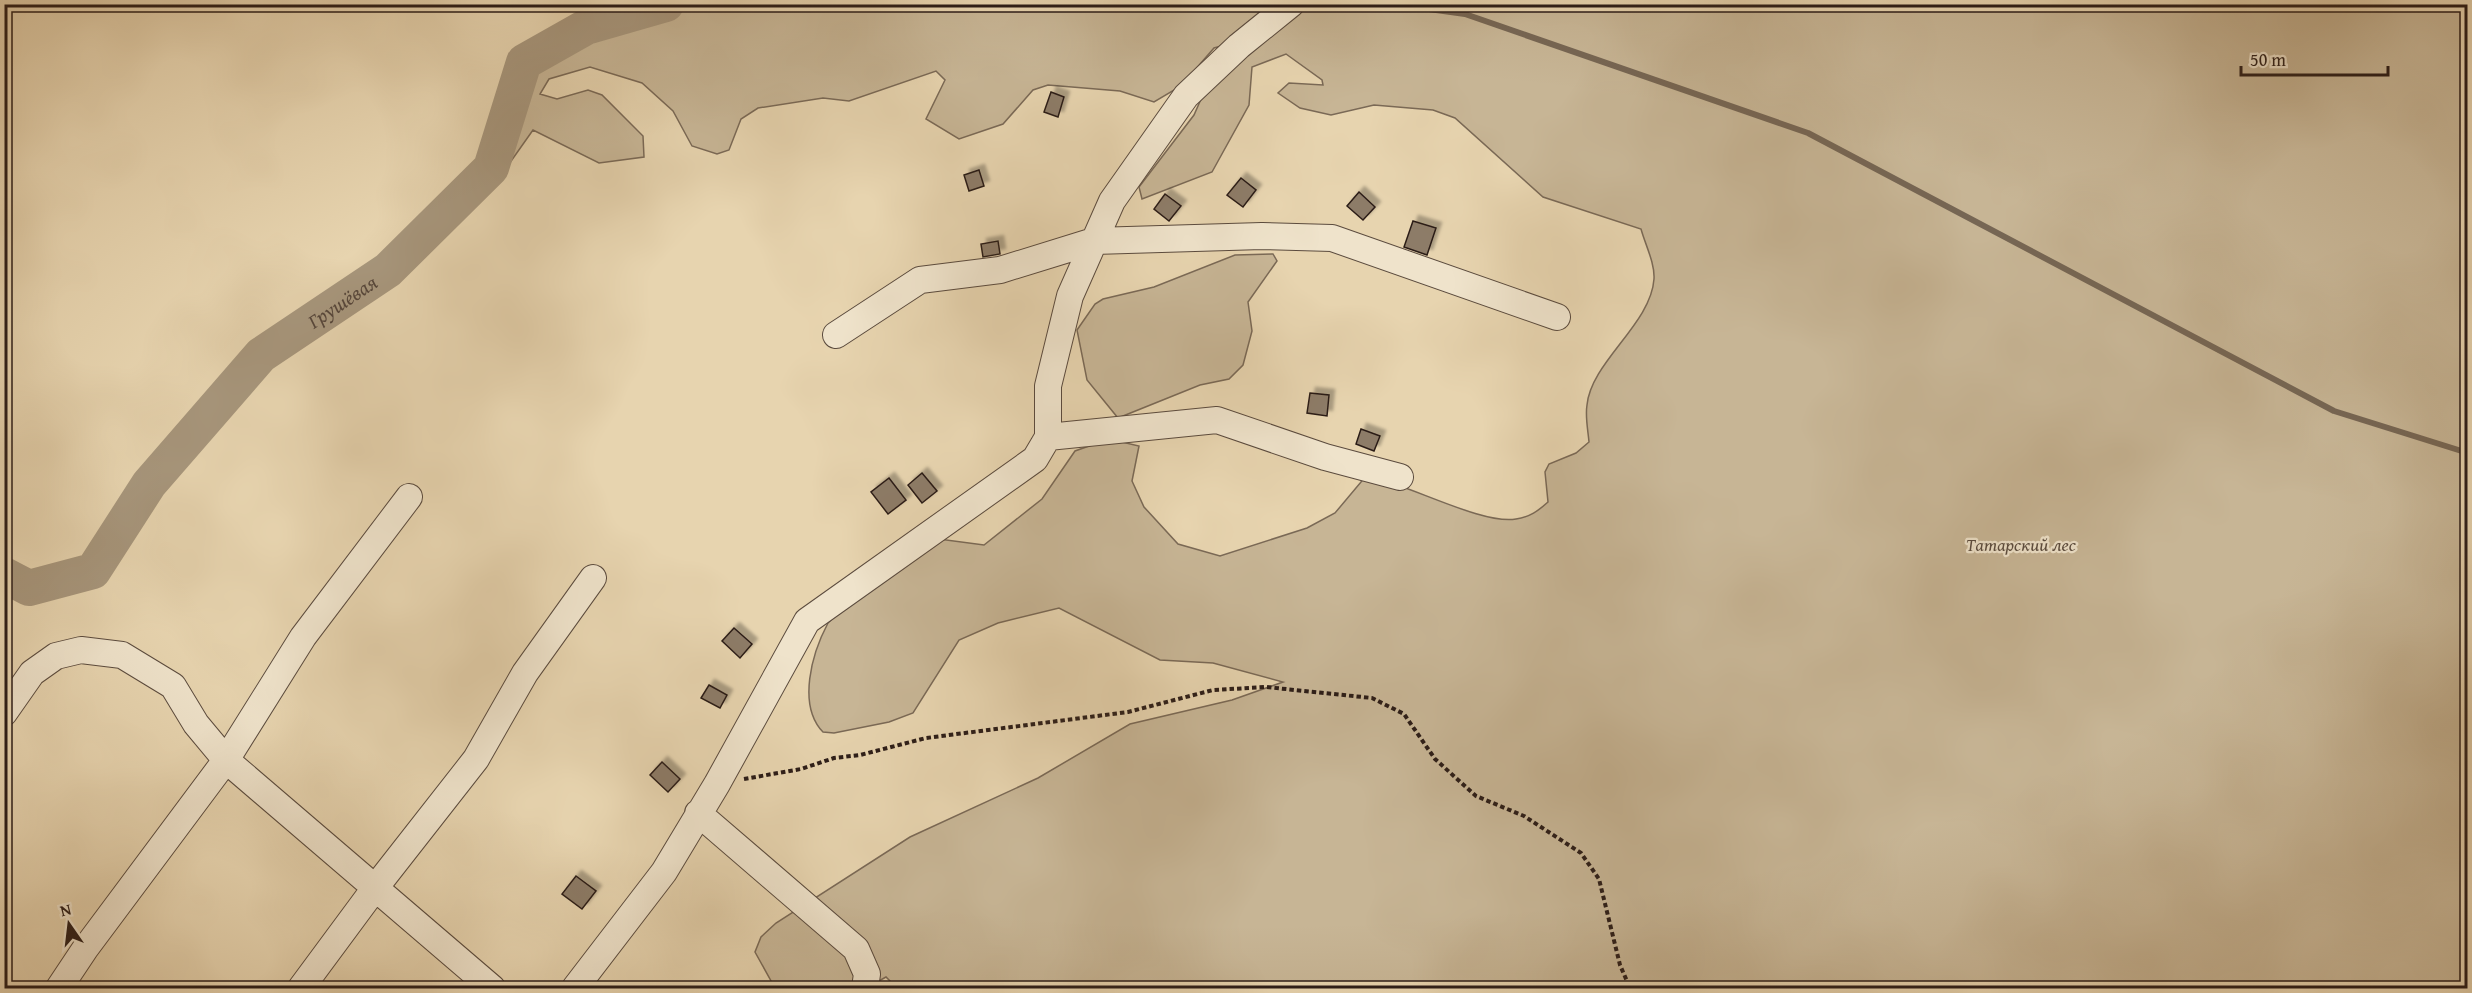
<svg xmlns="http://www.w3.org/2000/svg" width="2472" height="993" viewBox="0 0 2472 993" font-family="'Gentium Book Plus',serif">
	<defs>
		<filter id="shadow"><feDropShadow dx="5.5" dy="-5.5" stdDeviation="1.5" flood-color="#0004"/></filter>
	</defs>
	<rect width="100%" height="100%" fill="#e7d4af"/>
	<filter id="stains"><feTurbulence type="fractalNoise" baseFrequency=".00333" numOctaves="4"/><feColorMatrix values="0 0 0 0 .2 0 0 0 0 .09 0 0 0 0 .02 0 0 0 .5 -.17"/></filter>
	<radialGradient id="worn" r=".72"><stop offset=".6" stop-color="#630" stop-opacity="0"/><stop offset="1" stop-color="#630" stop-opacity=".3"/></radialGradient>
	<path fill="#c7b595" stroke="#7a6956" stroke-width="1.5" d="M572,5H2467V988H897L886,977L866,988H775L755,952L761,937L776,923L910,837L1038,778L1130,724L1232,700L1283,682L1213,663L1160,660L1059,608L998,623L959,640L913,713L889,722L834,733L823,732C797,705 812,653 828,623L916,536L984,545L1042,499L1075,451L1109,439L1139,446L1132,481L1144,507L1178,544L1220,556L1307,528L1335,513L1366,476C1407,483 1481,525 1516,519C1530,517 1538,511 1548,502L1545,472L1549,464L1576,453L1589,442C1588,430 1585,417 1587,405C1591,362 1651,324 1654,279C1655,263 1645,244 1641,229L1543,197L1455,118L1433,110L1374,105L1331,115L1300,108L1278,93L1289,83L1323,85L1322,80L1286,54L1252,67L1249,105L1212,172L1142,199L1139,187L1194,115L1212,74L1255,37L1214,48L1181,86L1154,102L1120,91L1048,85L1033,90L1003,124L959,139L926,119L945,80L936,71L849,101L823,98L758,108L741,119L729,150L717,154L692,146L673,111L642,83L590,67L549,79L540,94L557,99L588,90L602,95L643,136L644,157L599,163L533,130L509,164L489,154L486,143L523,99L518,73L527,46L582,18L580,9Z
		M1273,254L1277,261L1248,302L1252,331L1243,365L1229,379L1200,385L1118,418L1087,380L1077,330L1095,304L1103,299L1154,287L1235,255Z"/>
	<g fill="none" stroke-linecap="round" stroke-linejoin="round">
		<path stroke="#766654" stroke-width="6" d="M1393,4L1465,14L1808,133L2334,411L2468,453"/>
		<path stroke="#a7967c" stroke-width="36" id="s1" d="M4,575L29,588L93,571L149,484L261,355L388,270L491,168L524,62L586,27L666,4"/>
	</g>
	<path fill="#8d7c67" stroke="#2c1d18" stroke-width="1.5" filter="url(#shadow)" d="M1051,92L1064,97L1058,117L1044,112Z
		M979,170L984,186L969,191L964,175Z
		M1241,178L1256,190L1243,207L1227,195Z
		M1359,192L1375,207L1363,220L1347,206Z
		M1165,194L1181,206L1169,221L1154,209Z
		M1413,221L1436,228L1427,255L1404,247Z
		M998,241L1000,254L983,257L981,244Z
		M1310,393L1329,395L1327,416L1307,413Z
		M1361,429L1380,436L1374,451L1356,444Z
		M922,473L937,491L922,503L908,485Z
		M889,478L906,500L888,514L871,492Z
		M734,628L752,644L740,658L722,641Z
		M709,685L727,695L720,708L701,698Z
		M662,762L680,779L668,792L650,775Z
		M576,876L596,891L582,909L562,894Z"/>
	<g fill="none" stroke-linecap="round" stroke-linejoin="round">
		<g stroke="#5b4b3e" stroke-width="28">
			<path id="minor" d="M836,335L920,280L1000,270L1094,241L1262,236L1332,238L1557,317
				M1048,437L1217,420L1325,457L1400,477
				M4,713L32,673L56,656L81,650L122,655L173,686L196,724L226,760L492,988
				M698,813L856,949L867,974L865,988
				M59,988L85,949L226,760L303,637L409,497
				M301,988L375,888L476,759L525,673L593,578
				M575,988L664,872L717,784L807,621L1035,459L1048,437V386L1070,296L1112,201L1186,96L1239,46L1291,4"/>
		</g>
		<path stroke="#2c1d18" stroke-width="4" stroke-dasharray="4.5 3" stroke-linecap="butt" d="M744,779L801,769L834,758L860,755L926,738L1128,712L1213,690L1266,687L1372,698L1404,714L1435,759L1476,796L1524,816L1581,853L1599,879L1620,965L1630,988"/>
		<use href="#minor" stroke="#efe3cb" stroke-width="26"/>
	</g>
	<g text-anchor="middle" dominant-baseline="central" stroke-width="4.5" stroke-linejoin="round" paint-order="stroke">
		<g font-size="18" font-style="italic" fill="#5a4b3e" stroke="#efe3cb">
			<text x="2021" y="544">Татарский лес</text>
		</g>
		<g font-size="20" font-style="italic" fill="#57473b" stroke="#efe3cb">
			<text stroke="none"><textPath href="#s1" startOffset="466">Грушёвая</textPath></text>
		</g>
	</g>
	<rect width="2472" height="993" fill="none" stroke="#e7d4af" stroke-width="24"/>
	<rect x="6" y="6" width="2460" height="981" fill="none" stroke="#2c1d18" stroke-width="3"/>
	<rect x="12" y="12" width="2448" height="969" fill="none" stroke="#2c1d18" stroke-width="1.5"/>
	<g transform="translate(69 924) rotate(346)" stroke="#efe3cb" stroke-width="4.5" paint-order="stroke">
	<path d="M0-4.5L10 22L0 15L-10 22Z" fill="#2c1d18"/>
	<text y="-9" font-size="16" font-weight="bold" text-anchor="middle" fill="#2c1d18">N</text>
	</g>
	<path d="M2241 66v9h147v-9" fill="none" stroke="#2c1d18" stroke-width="3"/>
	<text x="2250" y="66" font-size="18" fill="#2c1d18" stroke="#efe3cb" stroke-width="4.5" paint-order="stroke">50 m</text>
	<rect width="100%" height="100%" filter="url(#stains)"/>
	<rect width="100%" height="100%" fill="url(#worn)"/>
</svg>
